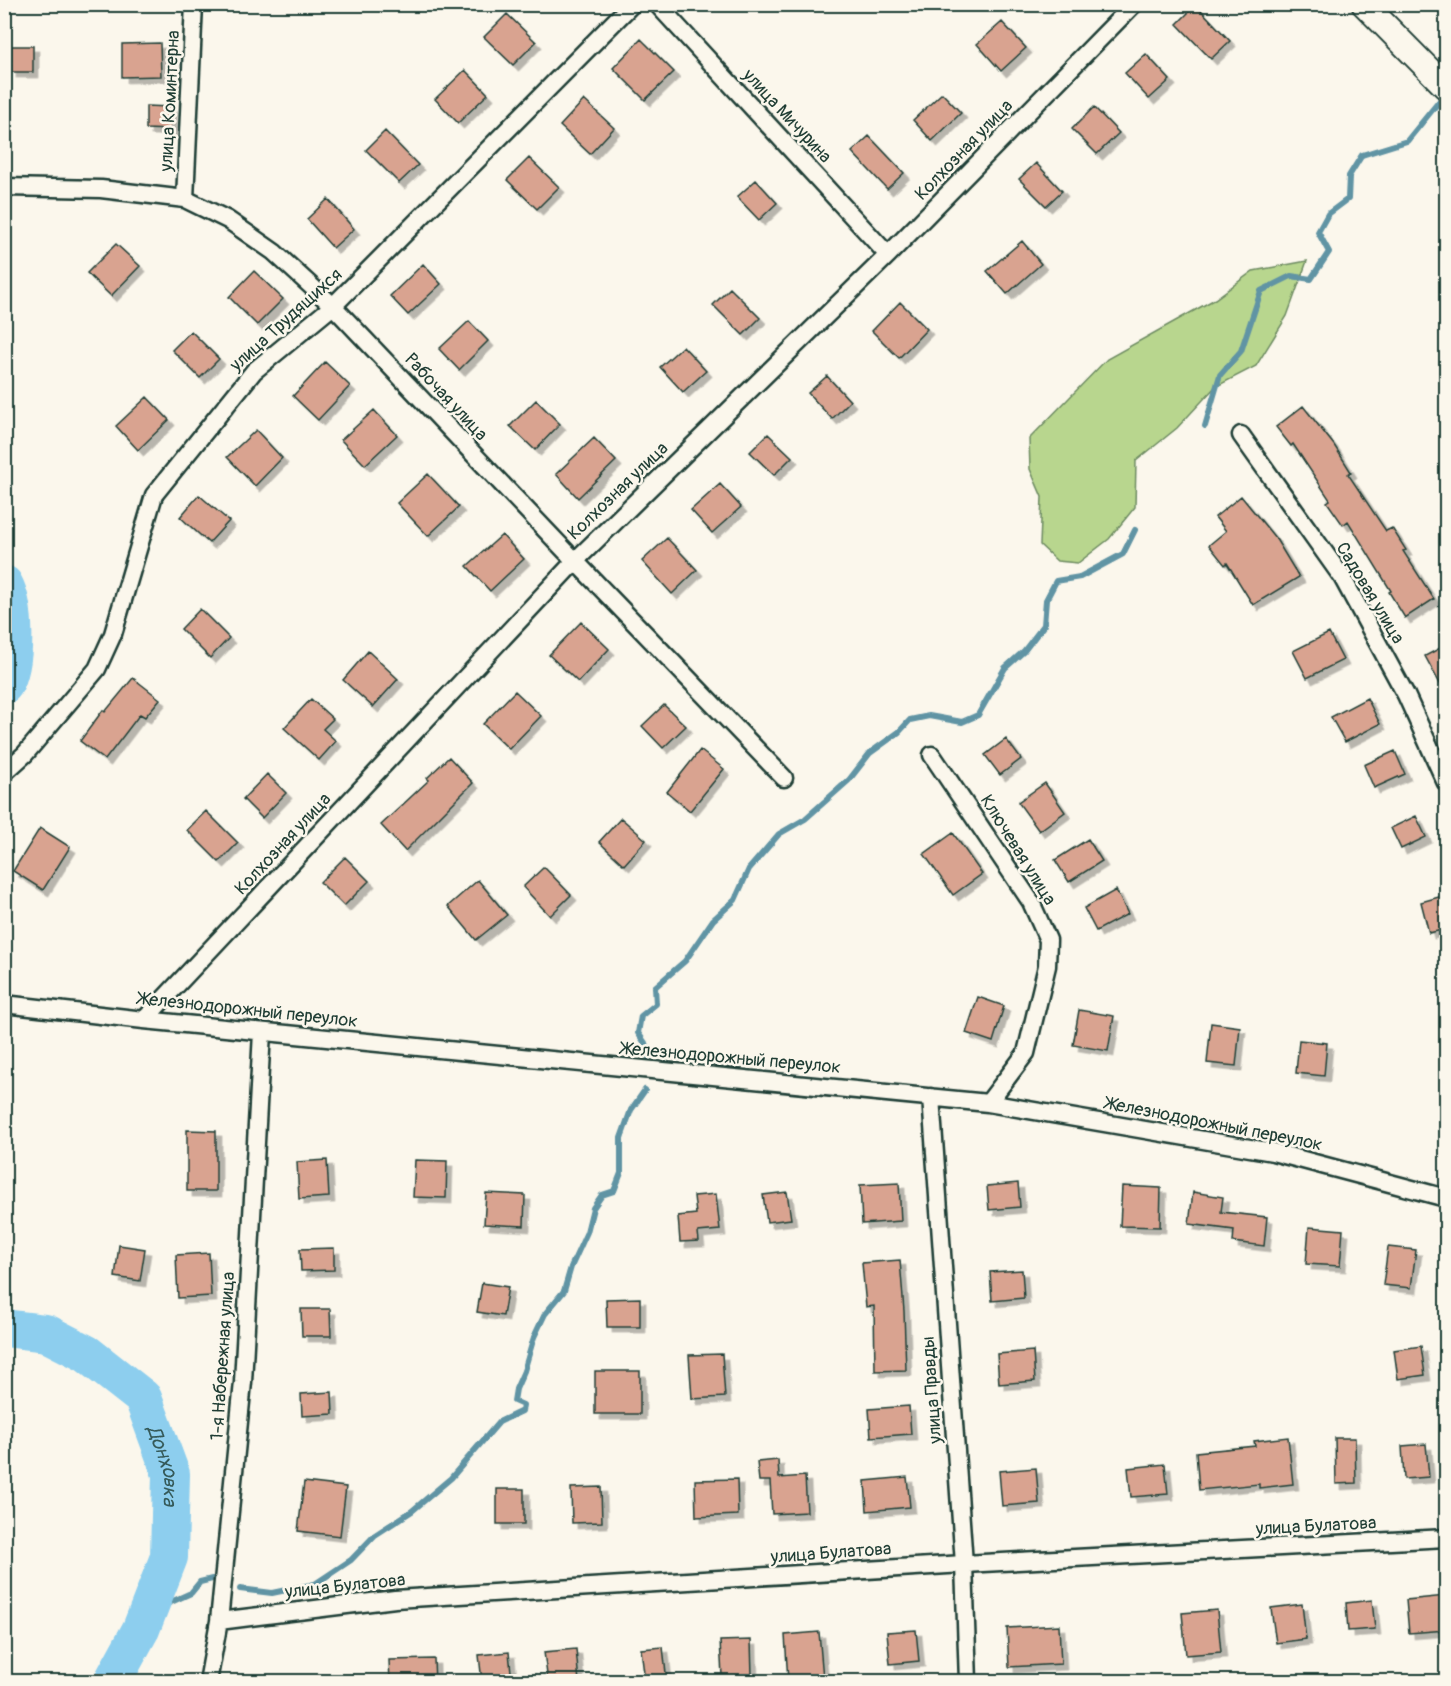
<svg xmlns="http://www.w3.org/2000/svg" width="1451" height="1686" viewBox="0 0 1451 1686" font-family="Pangolin,sans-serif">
	<defs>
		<filter id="shadow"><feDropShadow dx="5.5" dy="5.5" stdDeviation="0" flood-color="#0004"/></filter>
	</defs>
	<rect width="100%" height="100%" fill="#fbf7ec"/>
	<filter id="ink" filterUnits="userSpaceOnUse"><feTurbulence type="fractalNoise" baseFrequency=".0167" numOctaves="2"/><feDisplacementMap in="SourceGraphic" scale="12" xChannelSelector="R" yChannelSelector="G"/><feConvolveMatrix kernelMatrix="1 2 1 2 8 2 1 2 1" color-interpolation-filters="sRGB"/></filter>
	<g filter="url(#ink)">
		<path fill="#b8d68e" stroke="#6c8a61" stroke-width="1.5" d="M1307,261L1287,316L1256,366L1215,387L1177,428L1136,461L1135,507L1109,539L1078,563L1057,561L1040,545L1042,497L1030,469L1029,439L1107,359L1215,299L1253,271Z"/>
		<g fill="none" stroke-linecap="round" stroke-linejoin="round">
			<path stroke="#6194a4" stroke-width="6" d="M1205,426L1220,375L1241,351L1261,291L1291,276L1311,279L1329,252L1318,232L1328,214L1348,199L1349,176L1362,155L1407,141L1446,93
				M649,1057L645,1043L638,1033L641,1016L656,1004L655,987L685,961L713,920L735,900L749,869L779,834L805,819L849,780L870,753L899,732L910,720L929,716L962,722L978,715L1005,668L1024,651L1044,625L1046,600L1056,581L1080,577L1123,554L1135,530
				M240,1589L272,1593L315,1584L351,1560L375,1535L412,1511L451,1478L499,1422L522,1411L523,1405L514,1401L516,1389L524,1371L534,1337L545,1314L564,1291L571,1267L587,1232L593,1208L602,1195L614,1191L621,1173V1138L631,1110L645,1090
				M149,1612L191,1593L200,1582L212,1579"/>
			<g stroke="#8dceee" stroke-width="38">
				<path d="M4,584C16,606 17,664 4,685"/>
				<path id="s1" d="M4,1328L46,1333L87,1354L143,1398L171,1474L169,1557L141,1629L112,1682"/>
			</g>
		</g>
		<path fill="#d9a390" stroke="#1f3d34" stroke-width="1.5" filter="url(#shadow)" d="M1196,5L1230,41L1211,59L1177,24Z
			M507,14L536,42L513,65L484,37Z
			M1002,22L1026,48L1001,71L977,44Z
			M641,39L674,72L645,100L613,68Z
			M160,43L161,76L122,77V44Z
			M11,46H33V72H11Z
			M1146,54L1170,80L1149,99L1125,73Z
			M465,70L488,94L458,123L435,99Z
			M942,93L961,113L932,141L913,120Z
			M584,100L614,128L590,154L560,126Z
			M146,106L171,107V130L146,129Z
			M1094,107L1119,133L1097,154L1072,129Z
			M385,131L418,165L399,183L366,150Z
			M869,136L904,173L887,189L852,152Z
			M529,158L559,187L537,209L507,180Z
			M1036,163L1062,191L1046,206L1019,179Z
			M756,180L777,203L759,220L737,197Z
			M328,199L354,229L333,248L307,219Z
			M1022,241L1041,264L1007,294L987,271Z
			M116,244L140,266L111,296L87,273Z
			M423,264L441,284L408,315L390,296Z
			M254,271L283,299L257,325L229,297Z
			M730,288L760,318L743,335L713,305Z
			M900,302L927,329L899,358L872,331Z
			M469,321L488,341L459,370L439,349Z
			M191,331L219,359L200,378L172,350Z
			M683,346L706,371L683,392L660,367Z
			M325,362L350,386L318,420L293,396Z
			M827,376L850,401L832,419L808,393Z
			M147,397L169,420L138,450L116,426Z
			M536,400L560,424L535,450L510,426Z
			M1303,406L1334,445L1351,472L1348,474L1386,531L1392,528L1406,550L1403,551L1434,599L1405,618L1389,592L1391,591L1348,521L1343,525L1327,502L1330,500L1293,444L1291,446L1276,427Z
			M374,410L397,435L365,465L341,440Z
			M256,430L282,458L255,486L227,457Z
			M768,434L792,457L774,475L750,452Z
			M594,438L616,461L578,498L556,474Z
			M428,474L459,507L428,536L397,503Z
			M720,484L741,507L712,533L691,510Z
			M199,495L229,521L209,543L180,517Z
			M1241,496L1276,539L1299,577L1253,605L1227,563L1225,565L1209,545L1226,531L1215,517Z
			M502,535L524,559L490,591L467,566Z
			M667,538L697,570L672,594L642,561Z
			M200,609L229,638L210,658L181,629Z
			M581,622L609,649L578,682L549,655Z
			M1329,633L1343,660L1307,678L1293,651Z
			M1446,645V695L1425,656Z
			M368,651L398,679L373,707L343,680Z
			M133,678L160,699L145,717L140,714L105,760L80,741L103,710L105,712Z
			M515,691L541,716L509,749L483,724Z
			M1367,698L1380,724L1345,742L1331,717Z
			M311,699L333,719L323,729L336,741L319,760L284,728Z
			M664,705L686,726L663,748L642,726Z
			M1006,739L1021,759L1000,775L985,755Z
			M700,750L724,769L690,811L667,792Z
			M1395,751L1405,774L1374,788L1364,765Z
			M449,757L473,783L405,851L381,825L429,780L427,778Z
			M267,774L286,793L262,818L243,799Z
			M1045,783L1065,812L1039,831L1018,802Z
			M206,811L238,843L219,862L187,830Z
			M1416,816L1426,837L1401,849L1391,828Z
			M621,818L646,840L624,865L599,842Z
			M40,828L70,847L43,890L13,871Z
			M953,833L982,874L953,895L924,854Z
			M1088,839L1102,861L1069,882L1055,860Z
			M345,857L369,881L344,906L320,882Z
			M544,867L571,895L550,916L523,887Z
			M478,880L507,915L476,940L448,906Z
			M1116,890L1128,914L1096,931L1084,908Z
			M1446,895V929L1429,933L1421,902Z
			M978,997L1004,1006L993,1042L966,1033Z
			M1079,1010L1114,1016L1108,1051L1073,1045Z
			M1211,1023L1240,1027L1236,1066L1207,1063Z
			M1299,1040L1327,1043L1324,1076L1296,1073Z
			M187,1130L216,1131V1191H187Z
			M327,1160L329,1197L299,1199L297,1162Z
			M415,1160L447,1161L446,1198L413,1197Z
			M899,1183L901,1221L862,1224L860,1185Z
			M1018,1183L1020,1207L989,1210L987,1186Z
			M1122,1186L1161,1188L1160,1227L1120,1226Z
			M787,1192L791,1219L767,1222L763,1195Z
			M1193,1192L1223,1197L1221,1212L1267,1217L1264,1246L1233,1242L1234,1230L1189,1224Z
			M486,1193L525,1195L524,1226L484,1224Z
			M716,1194L720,1230L698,1232L699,1241L680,1242L678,1216L696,1214L694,1196Z
			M1309,1227L1343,1230L1340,1266L1306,1264Z
			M119,1245L145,1249L140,1281L115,1277Z
			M1388,1247L1416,1250L1411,1288L1383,1285Z
			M334,1248V1270L301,1271L300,1249Z
			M209,1253L211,1296L178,1298L176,1255Z
			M900,1260L904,1311L906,1370L875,1371L874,1306L866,1307L862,1263Z
			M1022,1270L1024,1298L992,1301L990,1272Z
			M482,1283L508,1287L503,1316L477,1312Z
			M640,1298V1327H607L606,1299Z
			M301,1309H330L331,1336H302Z
			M1421,1346L1425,1375L1398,1379L1394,1350Z
			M1033,1351L1035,1381L999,1384L997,1354Z
			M722,1354L725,1397L692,1399L689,1355Z
			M595,1371H640V1414H595Z
			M332,1392L333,1414L302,1416L301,1394Z
			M909,1406L911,1434L871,1437L869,1409Z
			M1288,1437L1293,1484L1259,1488V1484L1199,1490L1196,1452L1255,1446L1254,1441Z
			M1335,1438H1355L1356,1483L1336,1484Z
			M1426,1444L1429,1477L1404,1479L1402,1446Z
			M778,1460L779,1478L805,1476L807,1512L772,1514L770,1481H759L757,1462Z
			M1165,1464L1168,1494L1131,1497L1128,1468Z
			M1036,1468L1039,1503L1002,1506L999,1471Z
			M907,1477L910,1507L867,1511L865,1481Z
			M737,1479L738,1515L696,1517L695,1480Z
			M304,1482L346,1487L340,1536L298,1531Z
			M601,1487L602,1522L572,1523L571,1488Z
			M497,1489H524V1524H497Z
			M1446,1596V1630L1409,1633L1406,1600Z
			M1372,1600L1375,1629L1348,1631L1346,1603Z
			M1302,1604L1306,1639L1276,1643L1271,1608Z
			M1217,1610L1221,1652L1186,1655L1182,1613Z
			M1059,1625L1061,1664L1009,1667L1007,1628Z
			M916,1630L919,1661L890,1664L887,1632Z
			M819,1632L823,1678L788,1681L785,1635Z
			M751,1640L752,1675L722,1676L720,1641Z
			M663,1647L667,1682H645L641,1649Z
			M576,1649L579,1682H548L544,1652Z
			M509,1652L512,1682H482L479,1655Z
			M434,1659L435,1682H390L389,1660Z"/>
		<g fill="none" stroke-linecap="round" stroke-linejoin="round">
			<g stroke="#1f3d34" stroke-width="21">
				<path id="street" d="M657,4L888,255
					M4,187L101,189L185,199L228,220L274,252L333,306L575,561L784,778
					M185,199L194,4
					M1241,435L1342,577L1406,695L1446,783
					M932,755L1031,902L1048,940L1047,966L1026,1053L988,1103
					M4,773L25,754L97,669L113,634L154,495L254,371L333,306L632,4
					M4,1004L144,1020L988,1103L1273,1152L1446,1198
					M144,1020L575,561L888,255L1134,4
					M931,1097L964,1564L968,1682
					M219,1621L395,1599L964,1564L1446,1538
					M208,1682L219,1621L243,1382L262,1032"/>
			</g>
			<g stroke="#1f3d34" stroke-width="28">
				<path id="secondary" d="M1364,4L1446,87"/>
			</g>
			<use href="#street" stroke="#fbf7ec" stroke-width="16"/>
			<use href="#secondary" stroke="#fbf7ec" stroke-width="24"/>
		</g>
	</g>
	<g text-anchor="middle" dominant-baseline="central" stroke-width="5" stroke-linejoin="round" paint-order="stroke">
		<g font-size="18" fill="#1f3d34" stroke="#fbf7ec">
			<text transform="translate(170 101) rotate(-87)">улица Коминтерна</text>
			<text transform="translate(787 116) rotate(47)">улица Мичурина</text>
			<text transform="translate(964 150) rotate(-46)">Колхозная улица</text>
			<text transform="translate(286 320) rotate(-42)">улица Трудящихся</text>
			<text transform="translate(446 397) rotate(47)">Рабочая улица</text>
			<text transform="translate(618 491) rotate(-44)">Колхозная улица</text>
			<text transform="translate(1370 593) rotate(59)">Садовая улица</text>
			<text transform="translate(283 844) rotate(-47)">Колхозная улица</text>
			<text transform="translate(1018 850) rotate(58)">Ключевая улица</text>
			<text transform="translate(248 1010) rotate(6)">Железнодорожный переулок</text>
			<text transform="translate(731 1058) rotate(5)">Железнодорожный переулок</text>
			<text transform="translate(1214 1124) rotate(11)">Железнодорожный переулок</text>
			<text transform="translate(223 1356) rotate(-86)">1-я Набережная улица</text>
			<text transform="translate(932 1390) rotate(-94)">улица Правды</text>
			<text transform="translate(1316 1526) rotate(-3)">улица Булатова</text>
			<text transform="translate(831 1553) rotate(-4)">улица Булатова</text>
			<text transform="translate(345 1586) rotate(-6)">улица Булатова</text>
		</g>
		<g font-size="20" font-style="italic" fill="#355a59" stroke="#fbf7ec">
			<text stroke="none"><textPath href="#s1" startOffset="231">Донховка</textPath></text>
		</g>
	</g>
	<rect width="1451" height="1686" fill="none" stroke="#fbf7ec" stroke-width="24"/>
	<rect x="12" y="12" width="1427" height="1662" fill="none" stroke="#1f3d34" stroke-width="2" filter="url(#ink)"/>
</svg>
